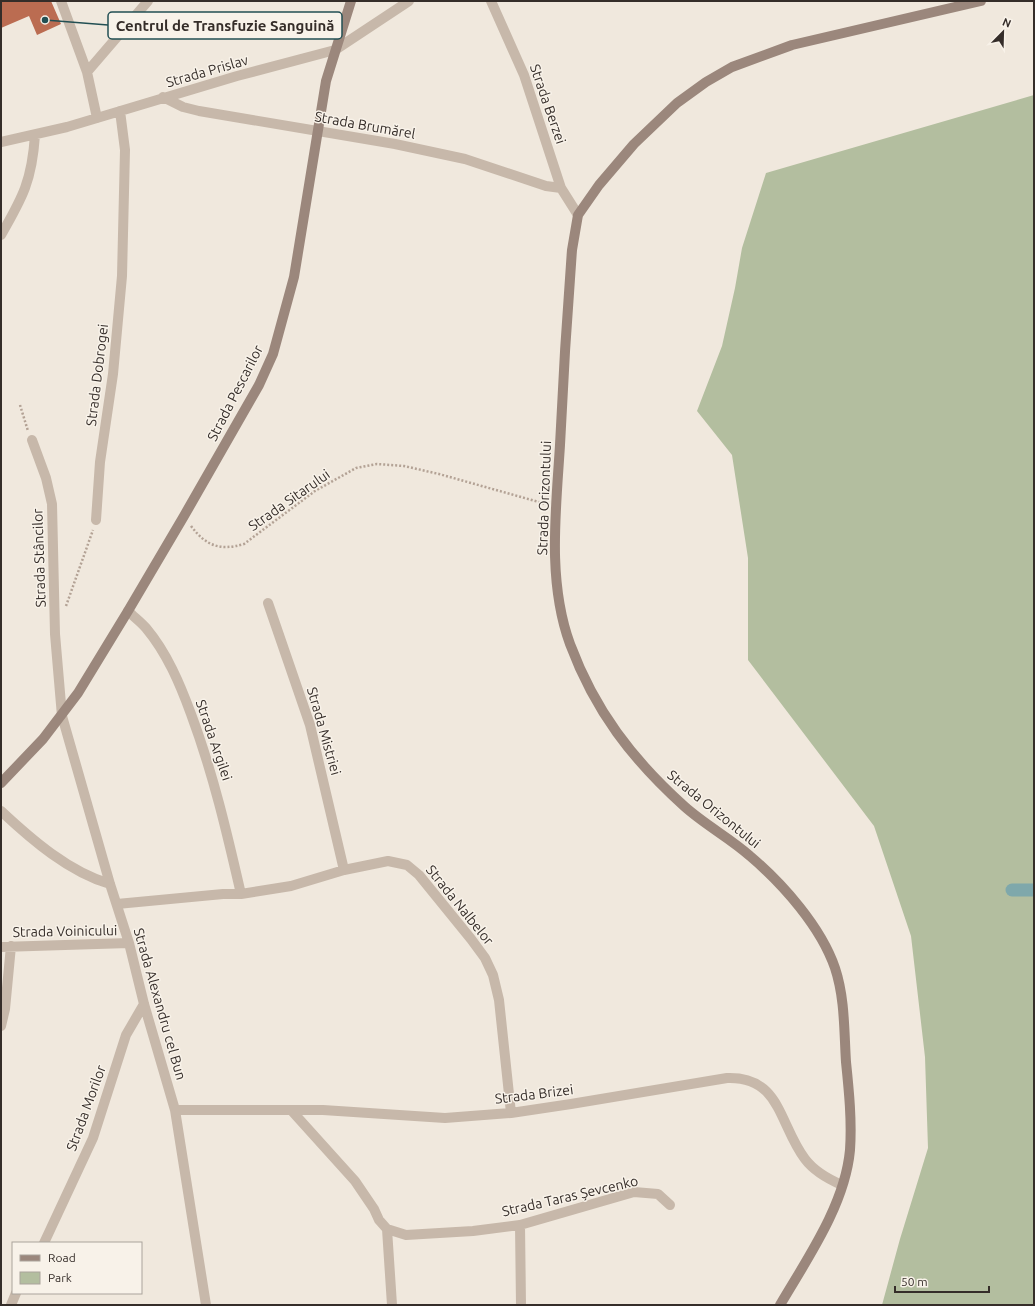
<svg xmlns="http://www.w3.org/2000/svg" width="1035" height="1306" viewBox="0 0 1035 1306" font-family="Ubuntu,sans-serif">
	<rect width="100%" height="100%" fill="#f0e8dd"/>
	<path fill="#b3be9f" d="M1034,95V1305H882L900,1239L928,1148L925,1057L911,936L874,826L748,660V558L732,455L697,411L722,346L735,288L742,248L766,173Z"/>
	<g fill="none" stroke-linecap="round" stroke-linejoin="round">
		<path stroke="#7fa8ab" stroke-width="13" d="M1012,890H1034"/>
	</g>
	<path fill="#bb6c51" d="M1,1H51L61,24L37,35L29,16L1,28Z"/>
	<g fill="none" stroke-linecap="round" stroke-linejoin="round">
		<path stroke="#b3a295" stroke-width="2.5" stroke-dasharray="2 2" stroke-linecap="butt" d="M20,405L28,431
			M191,526C206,546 220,551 244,544L315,491L356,468L377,464L404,466L439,474L546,504
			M66,606L93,530"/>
		<path stroke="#c7b8aa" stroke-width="10" d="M61,1L87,72L97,118
			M491,1L524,75L561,188L578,215
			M87,72L148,1
			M163,97L183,107L199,111L395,144L465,159L546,186L561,188
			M1,142L67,127L237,76L335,50L409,1
			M1,235C23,197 32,180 35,135
			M32,440L46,478L52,504L55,634L62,716L110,884L129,943L144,1004L175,1110L206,1305
			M96,520L100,462L113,374L122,276L125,150L120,111
			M268,603L310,725L344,870
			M128,611C134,617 141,622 146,628C167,653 180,684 191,714C213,773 227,833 241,894
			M1,811C32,840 69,872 110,884
			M117,904L223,894H241L291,886L344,870L388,861L407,865L419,875L471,939L485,958L493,975L499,1000L511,1113
			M1,947L129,943
			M1,1026L5,1009L11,946
			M175,1110H323L445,1118L511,1113L571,1104L727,1078C781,1076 779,1125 805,1159C814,1171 828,1179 842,1185
			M291,1110L355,1181L374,1209L379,1220L387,1229L406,1235L473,1231L520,1225L634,1192L658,1194L670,1205
			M520,1225L521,1305
			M387,1229L392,1305
			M44,1243L93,1138L126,1035L144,1004
			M11,1305L16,1293"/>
		<path stroke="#9b877c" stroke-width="10" d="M1,783L43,739L78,693L128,611L184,516L259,385L273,354L294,277L326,81L351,1
			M780,1305C807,1259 845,1205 850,1150C852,1121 849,1091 846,1062C844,1031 845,998 835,968C821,927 783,884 750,856C730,838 705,825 684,806C632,759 595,711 570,644C547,581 556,510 560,445C563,380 567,315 572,250L578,215L599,185L634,144L677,103L706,82L732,67L792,45L981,1"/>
	</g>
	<g text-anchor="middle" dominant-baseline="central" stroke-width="3" stroke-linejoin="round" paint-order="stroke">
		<g font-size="14" fill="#352d29" stroke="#f8f2e9">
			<text transform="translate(207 71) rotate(-16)">Strada Prislav</text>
			<text transform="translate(548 104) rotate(71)">Strada Berzei</text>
			<text transform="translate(365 125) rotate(10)">Strada Brumărel</text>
			<text transform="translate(97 375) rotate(-83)">Strada Dobrogei</text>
			<text transform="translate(235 393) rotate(-63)">Strada Pescarilor</text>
			<text transform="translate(544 498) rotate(-88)">Strada Orizontului</text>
			<text transform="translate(289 500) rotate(-35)">Strada Sitarului</text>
			<text transform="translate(39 558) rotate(-92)">Strada Stâncilor</text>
			<text transform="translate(324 731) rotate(74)">Strada Mistriei</text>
			<text transform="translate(214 740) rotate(71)">Strada Argilei</text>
			<text transform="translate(714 809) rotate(39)">Strada Orizontului</text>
			<text transform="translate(460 905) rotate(51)">Strada Nalbelor</text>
			<text transform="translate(65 931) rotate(-1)">Strada Voinicului</text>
			<text transform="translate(160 1004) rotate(74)">Strada Alexandru cel Bun</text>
			<text transform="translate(534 1094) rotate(-7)">Strada Brizei</text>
			<text transform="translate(86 1108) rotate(-70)">Strada Morilor</text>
			<text transform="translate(570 1196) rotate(-13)">Strada Taras Șevcenko</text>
		</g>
	</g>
	<path fill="none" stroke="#224f53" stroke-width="1.5" d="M45 20L108 25"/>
	<circle fill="#224f53" stroke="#f8f2e9" stroke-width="1.5" cx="45" cy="20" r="4"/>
	<rect fill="#f8f2e9" stroke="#224f53" stroke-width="1.5" x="108" y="12" width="234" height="27" rx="4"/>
	<g font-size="15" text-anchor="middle" font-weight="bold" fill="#352d29">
		<text x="225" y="31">Centrul de Transfuzie Sanguină</text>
	</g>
	<rect width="1035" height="1306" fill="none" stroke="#352d29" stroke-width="4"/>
	<rect x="12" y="1242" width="130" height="52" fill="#f8f2e9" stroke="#aaa39c"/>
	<rect x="20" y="1255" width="20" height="6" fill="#9b877c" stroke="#aaa39c"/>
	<text x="48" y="1262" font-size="12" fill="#352d29">Road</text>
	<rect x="20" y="1272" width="20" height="12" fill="#b3be9f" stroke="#aaa39c"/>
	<text x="48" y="1282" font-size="12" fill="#352d29">Park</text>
	<g transform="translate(1003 32) rotate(23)" stroke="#f8f2e9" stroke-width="3" paint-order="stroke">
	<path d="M0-3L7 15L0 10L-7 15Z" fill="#352d29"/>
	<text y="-6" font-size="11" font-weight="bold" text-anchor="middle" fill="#352d29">N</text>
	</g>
	<path d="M895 1286v6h94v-6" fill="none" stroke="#352d29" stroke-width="2"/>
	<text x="901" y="1286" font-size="12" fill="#352d29" stroke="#f8f2e9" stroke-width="3" paint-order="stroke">50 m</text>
</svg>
